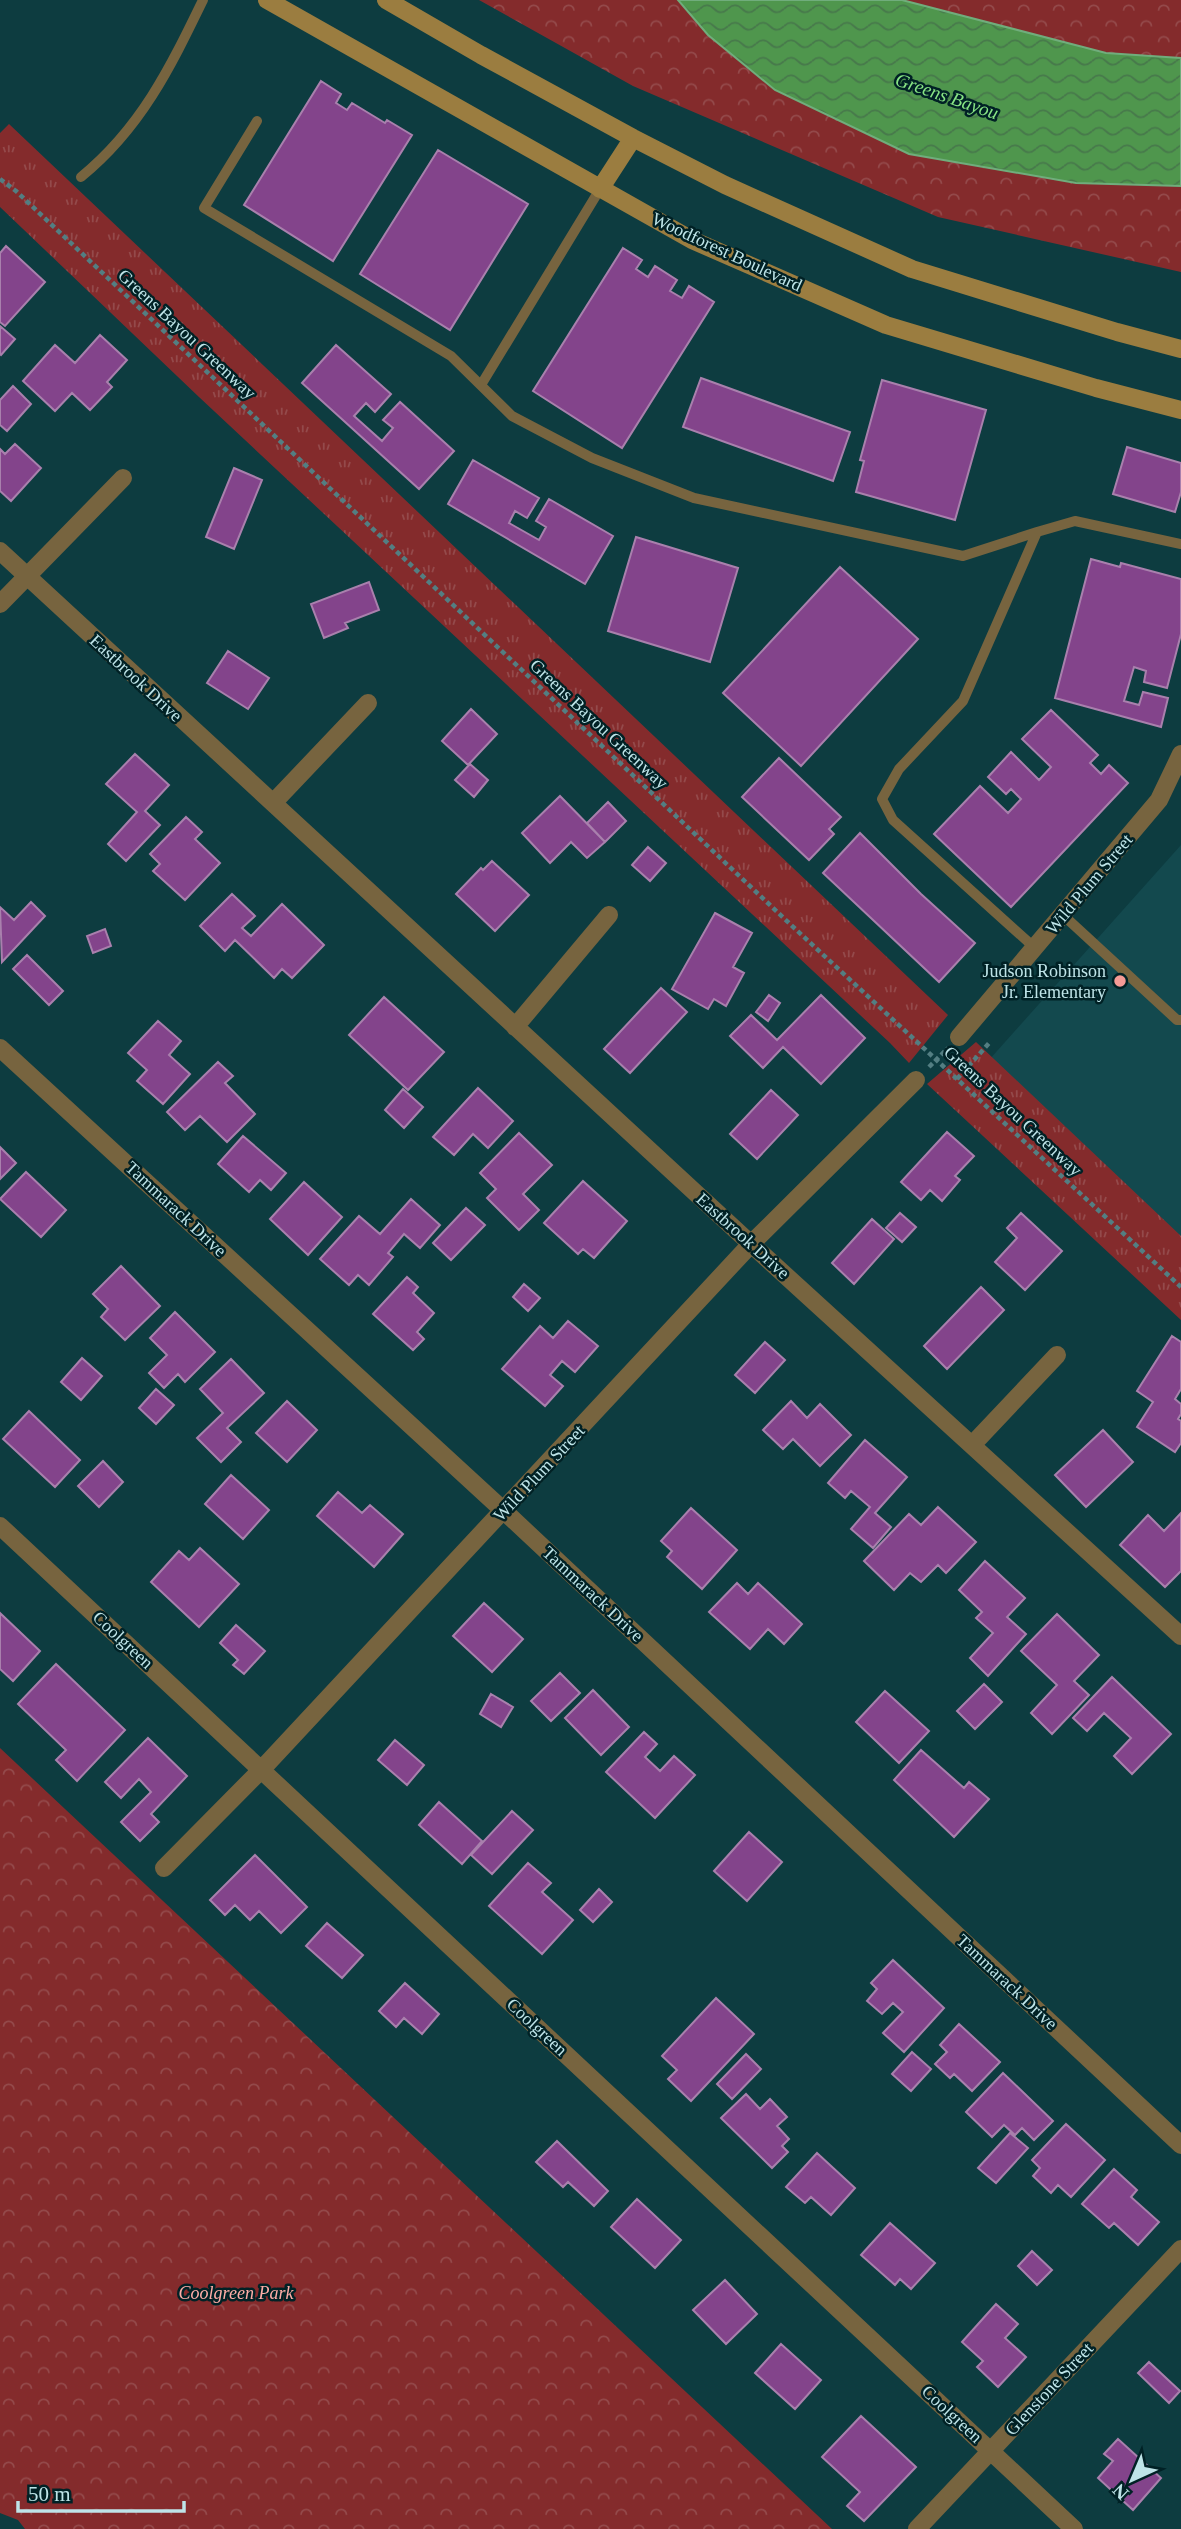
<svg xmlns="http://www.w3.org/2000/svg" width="1181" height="2529" viewBox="0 0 1181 2529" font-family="'Times New Roman',serif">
	<defs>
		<pattern id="grass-tufts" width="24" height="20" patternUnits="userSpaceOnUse" patternTransform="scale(1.75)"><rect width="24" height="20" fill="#842b2c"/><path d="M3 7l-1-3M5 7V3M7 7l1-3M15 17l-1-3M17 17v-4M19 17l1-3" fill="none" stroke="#944a4b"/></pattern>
		<pattern id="forest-crowns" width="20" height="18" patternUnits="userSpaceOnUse" patternTransform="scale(1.75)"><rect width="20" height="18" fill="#842b2c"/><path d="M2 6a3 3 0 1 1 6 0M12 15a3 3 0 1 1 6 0" fill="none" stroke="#944a4b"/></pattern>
		<pattern id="water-waves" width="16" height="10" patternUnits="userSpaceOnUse" patternTransform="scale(1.75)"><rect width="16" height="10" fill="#4f964d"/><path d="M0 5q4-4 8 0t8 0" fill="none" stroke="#47794b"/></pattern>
	</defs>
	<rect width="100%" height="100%" fill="#0d3c40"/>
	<path fill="#13494e" d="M1181,845V1239L989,1060Z"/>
	<path fill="url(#grass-tufts)" d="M9,124L948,1015L909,1063L890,1043L199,397L0,207V133Z
		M976,1042L1181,1236V1320L927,1084Z"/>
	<path fill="url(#forest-crowns)" d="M479,0H678L708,35L1076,183L1181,186V272L938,217L633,86Z
		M902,0H1181V58L1106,53Z
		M0,1748L832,2529H25L18,2520L0,2513Z"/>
	<path fill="url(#water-waves)" stroke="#70ad7c" stroke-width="2" d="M678,0H902L1106,53L1181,58V186L1076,183L909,154L775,90L708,35Z"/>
	<path fill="#83448b" stroke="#a980ad" stroke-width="2" d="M321,81L341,94L336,103L347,110L352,103L385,123L387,120L412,135L333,261L244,205Z
		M438,150L528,204L450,330L360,274Z
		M6,246L45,282L5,326L0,322V253Z
		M623,248L642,260L636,269L648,277L655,266L677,280L670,291L682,298L689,286L714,302L622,448L533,391Z
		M0,326L15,339L1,355L0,354Z
		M100,335L127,360L107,382L112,387L90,410L72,393L55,411L23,381L55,345L75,363Z
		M336,345L391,394L375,412L366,403L354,416L382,441L393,428L383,420L400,402L454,451L419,489L302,383Z
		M701,378L850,432L833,481L683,427Z
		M882,380L986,410L955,520L856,492L864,461L860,460Z
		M13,386L31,404L7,431L0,425V400Z
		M15,444L41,468L11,501L0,491V449L5,454Z
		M1127,447L1181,463V492L1175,512L1113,494Z
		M473,460L539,498L527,518L515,511L509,523L539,540L546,527L536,521L549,499L613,536L585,584L448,504Z
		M234,468L262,480L234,549L206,537Z
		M636,537L738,568L710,662L608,631Z
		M1091,559L1120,567L1121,563L1181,579V634L1167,688L1144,682L1146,671L1134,667L1124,701L1139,705L1143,692L1168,698L1161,727L1055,698Z
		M840,567L918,639L801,766L723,693Z
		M369,582L379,610L345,623L348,628L324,638L311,604Z
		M228,651L269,678L248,709L207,683Z
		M471,709L497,734L468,765L442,741Z
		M1051,710L1098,755L1090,763L1101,774L1109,765L1128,783L1011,907L934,834L980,786L1008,813L1021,799L1011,789L1006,794L988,777L1011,752L1039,780L1051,767L1022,739Z
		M135,754L169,785L145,811L160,825L126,861L108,844L137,812L106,784Z
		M779,758L841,817L829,829L834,834L809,860L742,797Z
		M470,764L488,780L474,797L455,780Z
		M560,796L605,842L587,858L571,842L550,863L522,833Z
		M608,802L626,821L605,842L587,823Z
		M186,817L202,832L195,839L220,863L185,900L153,871L160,864L150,854Z
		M860,833L921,894L975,943L939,982L823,873Z
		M648,847L666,863L650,881L632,865Z
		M492,861L529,895L495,931L456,894L481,868L483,870Z
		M232,894L255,916L242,928L251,936L282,904L324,945L292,978L282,969L274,978L235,940L225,951L200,926Z
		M31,902L45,916L2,962L0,907L14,920Z
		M715,913L752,933L733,967L744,973L726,1006L714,999L708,1009L672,989Z
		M105,929L111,946L93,953L87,936Z
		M27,955L63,991L49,1005L13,969Z
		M661,988L687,1012L630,1073L604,1049Z
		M769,995L780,1003L768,1021L756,1012Z
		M821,995L865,1038L821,1084L783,1047L763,1068L730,1036L751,1015L777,1040Z
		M384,997L444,1052L408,1090L349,1035Z
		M158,1021L181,1041L169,1055L190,1074L163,1104L137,1081L147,1070L128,1053Z
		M218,1062L233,1076L225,1083L255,1114L227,1142L200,1116L185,1130L167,1112Z
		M478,1088L513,1121L488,1148L473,1134L454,1155L433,1137Z
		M403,1089L423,1107L404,1128L385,1110Z
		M771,1090L798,1115L757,1159L730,1134Z
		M947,1132L974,1156L955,1176L960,1180L942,1201L930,1190L921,1200L901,1182Z
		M519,1133L552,1165L523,1194L539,1210L519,1230L487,1198L496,1189L480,1173Z
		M243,1136L286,1173L271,1190L260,1180L249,1192L218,1164Z
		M0,1147L16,1163L0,1179Z
		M26,1172L66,1210L41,1237L0,1199Z
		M583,1181L627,1221L594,1258L583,1249L578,1254L544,1223Z
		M304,1182L342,1217L308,1255L270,1219Z
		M411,1199L440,1225L420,1248L404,1234L388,1253L393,1257L369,1285L358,1275L349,1285L320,1259L359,1216L380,1234Z
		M466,1208L485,1225L451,1260L433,1243Z
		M900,1213L916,1227L902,1242L886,1228Z
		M1021,1213L1062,1251L1025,1290L995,1262L1017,1238L1007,1228Z
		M872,1219L894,1239L854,1284L832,1263Z
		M121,1266L160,1306L125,1340L101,1317L108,1309L93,1294Z
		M407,1277L418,1287L413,1293L434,1313L417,1332L424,1339L413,1350L373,1314Z
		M524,1284L540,1298L528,1311L513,1297Z
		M981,1287L1004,1310L947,1369L924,1346Z
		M175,1312L215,1352L185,1382L178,1374L164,1388L149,1373L167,1355L150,1338Z
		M568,1321L598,1346L575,1372L562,1361L550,1375L563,1386L545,1406L502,1369L540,1326L553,1338Z
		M1172,1336L1181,1342V1389L1175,1399L1181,1404V1414L1178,1419L1181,1421V1443L1175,1452L1137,1427L1153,1402L1137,1391Z
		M765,1342L785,1360L755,1393L735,1375Z
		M82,1358L102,1376L81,1400L61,1382Z
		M231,1359L264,1393L227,1428L241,1442L221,1462L197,1438L223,1413L200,1389Z
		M156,1389L174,1405L156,1424L139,1408Z
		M287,1401L317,1430L287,1462L256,1433Z
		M791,1401L807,1418L820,1404L851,1435L820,1466L793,1439L783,1449L763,1430Z
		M29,1411L80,1460L55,1487L3,1439Z
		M1103,1430L1133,1462L1086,1507L1055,1475Z
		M865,1440L907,1477L875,1513L891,1527L873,1548L851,1529L870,1507L851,1491L845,1498L828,1483Z
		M103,1461L123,1482L99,1507L78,1486Z
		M231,1475L269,1510L243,1539L205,1504Z
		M338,1492L362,1513L370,1505L403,1534L374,1567L317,1516Z
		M938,1507L976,1542L946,1573L938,1565L921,1582L910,1573L894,1590L864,1561L909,1514L921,1525Z
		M691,1508L737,1550L702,1589L667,1557L672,1551L661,1541Z
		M1181,1513V1571L1165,1587L1120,1545L1148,1515L1164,1531Z
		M200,1548L239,1584L199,1627L151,1582L179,1551L189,1560Z
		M985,1561L1025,1598L1007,1617L1026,1634L988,1676L970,1658L993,1633L976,1618L982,1612L959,1590Z
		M737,1583L748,1594L758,1583L802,1624L784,1644L768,1629L750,1649L709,1612Z
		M484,1603L523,1639L492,1672L453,1636Z
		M0,1613L40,1651L13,1681L0,1669Z
		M1057,1614L1099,1655L1074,1681L1089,1695L1052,1734L1031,1713L1057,1685L1021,1651Z
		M236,1625L265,1651L244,1674L233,1665L238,1660L220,1643Z
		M56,1664L125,1730L77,1781L56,1760L66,1750L18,1704Z
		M560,1673L580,1693L551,1721L531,1701Z
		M1112,1677L1171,1734L1132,1774L1114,1756L1131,1738L1104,1713L1087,1731L1073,1718Z
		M984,1684L1002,1702L975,1729L957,1711Z
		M593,1690L629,1727L601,1755L565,1718Z
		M885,1691L929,1731L899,1763L856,1722Z
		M491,1694L513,1707L501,1727L480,1714Z
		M644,1732L657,1744L645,1757L660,1771L674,1756L695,1775L655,1818L606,1772Z
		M148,1738L187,1776L151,1814L159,1822L140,1841L121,1822L151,1792L139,1779L121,1798L105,1782Z
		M395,1740L424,1765L407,1785L378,1760Z
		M921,1750L964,1788L969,1782L989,1799L954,1837L894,1780Z
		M439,1802L482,1841L462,1864L419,1825Z
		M512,1811L533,1830L492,1874L471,1855Z
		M749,1832L782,1862L747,1901L714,1871Z
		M255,1855L307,1907L281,1933L259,1911L250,1920L235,1905L225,1915L210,1900Z
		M528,1863L551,1883L542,1892L573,1920L542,1954L489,1906Z
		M599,1889L612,1902L593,1922L580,1910Z
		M327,1923L363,1955L342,1978L306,1946Z
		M893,1960L944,2008L904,2052L883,2033L903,2012L893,2003L882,2014L867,2001L877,1989L871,1983Z
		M405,1983L439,2014L422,2034L404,2018L396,2027L379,2011Z
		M716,1998L754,2034L691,2101L668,2079L677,2070L662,2056Z
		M959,2024L1000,2062L972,2091L954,2074L950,2078L935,2064L947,2052L940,2045Z
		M912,2052L931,2069L911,2091L892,2074Z
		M746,2054L761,2069L732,2099L717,2084Z
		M1003,2073L1053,2121L1034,2140L1022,2128L1015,2135L1004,2125L992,2137L966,2112Z
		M746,2094L760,2109L770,2099L787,2117L777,2126L789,2139L782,2146L788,2152L772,2168L721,2118Z
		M1066,2124L1105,2160L1071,2197L1058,2185L1051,2193L1033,2176L1040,2168L1032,2160Z
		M1010,2133L1028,2148L996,2183L978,2168Z
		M557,2141L608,2191L594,2206L568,2182L563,2187L536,2162Z
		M817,2153L855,2188L831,2215L811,2197L805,2203L786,2187Z
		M1114,2169L1137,2190L1131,2197L1159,2222L1138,2245L1114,2223L1109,2228L1082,2204Z
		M637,2199L681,2240L655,2268L611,2227Z
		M890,2223L935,2263L911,2289L900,2279L895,2285L861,2255Z
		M1032,2251L1052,2270L1037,2285L1018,2266Z
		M725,2280L757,2314L726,2344L693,2310Z
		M996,2304L1018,2324L1005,2338L1026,2357L998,2387L977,2367L983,2361L962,2342Z
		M781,2344L821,2380L795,2409L755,2373Z
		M1149,2362L1180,2391L1169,2403L1138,2373Z
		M861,2416L916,2467L864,2521L847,2506L860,2492L822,2457Z
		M1118,2439L1161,2478L1133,2510L1098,2478L1113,2461L1104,2454Z"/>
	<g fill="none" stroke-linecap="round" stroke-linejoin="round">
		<path stroke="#537e82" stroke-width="4.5" stroke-dasharray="5 3.5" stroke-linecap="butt" d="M0,179L16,191L790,924L1181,1287
			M929,1067L948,1048
			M957,1079L991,1041"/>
		<path stroke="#77643f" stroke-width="10" d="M257,121L204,208L451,356L512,416L592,458L694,498L963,556L1037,532L963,701L899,769L882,799L893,820L1035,948
			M81,177C141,128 170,68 203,0
			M481,385L600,189
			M1037,532L1075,521L1181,544
			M1063,915L1177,1020H1181"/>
		<path stroke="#77643f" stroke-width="18" d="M0,551L751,1244L1181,1636
			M0,604L123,478
			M273,803L368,703
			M515,1027L609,915
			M959,1037L1159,800L1181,754
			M0,1048L504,1511L1181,2145
			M973,1444L1057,1355
			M0,1526L1074,2529
			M164,1868L262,1769L751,1244L916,1080
			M917,2529L1181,2249"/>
		<path stroke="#9b7d40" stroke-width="18" d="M267,0L692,240L886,325L1096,388L1181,410
			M386,0L481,55L633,138L725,185L912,269L1117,332L1181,349
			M600,189L633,138"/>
	</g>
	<circle fill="#f59b96" stroke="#002125" stroke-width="2.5" cx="1120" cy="981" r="7"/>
	<g text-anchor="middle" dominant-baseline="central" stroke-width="5" stroke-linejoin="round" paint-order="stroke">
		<g font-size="18" fill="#bee4e8" stroke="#002125">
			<text transform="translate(727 252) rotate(25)">Woodforest Boulevard</text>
			<text transform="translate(187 334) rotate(43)">Greens Bayou Greenway</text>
			<text transform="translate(136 678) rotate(43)">Eastbrook Drive</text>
			<text transform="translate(599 724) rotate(43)">Greens Bayou Greenway</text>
			<text transform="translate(1089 884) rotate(-50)">Wild Plum Street</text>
			<text transform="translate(1013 1111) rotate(43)">Greens Bayou Greenway</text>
			<text transform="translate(176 1209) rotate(43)">Tammarack Drive</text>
			<text transform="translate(743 1236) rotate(42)">Eastbrook Drive</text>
			<text transform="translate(539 1473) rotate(-47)">Wild Plum Street</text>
			<text transform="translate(593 1594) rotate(43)">Tammarack Drive</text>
			<text transform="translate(123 1640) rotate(43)">Coolgreen</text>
			<text transform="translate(1007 1982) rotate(43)">Tammarack Drive</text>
			<text transform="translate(537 2027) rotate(43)">Coolgreen</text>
			<text transform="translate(1049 2389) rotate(-47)">Glenstone Street</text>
			<text transform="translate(952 2414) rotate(43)">Coolgreen</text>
		</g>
		<g font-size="18" fill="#bee4e8" stroke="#002125" text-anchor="end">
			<text x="1106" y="971">Judson Robinson<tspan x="1106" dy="21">Jr. Elementary</tspan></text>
		</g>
		<g font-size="18" font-style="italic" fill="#fdada7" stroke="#002125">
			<text x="236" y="2293">Coolgreen Park</text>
		</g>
		<g font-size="19" font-style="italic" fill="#87e484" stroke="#002125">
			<text transform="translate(947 96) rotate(19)">Greens Bayou</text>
		</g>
	</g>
	<g transform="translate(1132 2480) rotate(224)" stroke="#002125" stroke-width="5" paint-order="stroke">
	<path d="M0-5L12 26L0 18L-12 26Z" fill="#bee4e8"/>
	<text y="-10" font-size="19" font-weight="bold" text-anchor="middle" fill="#bee4e8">N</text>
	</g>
	<path d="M18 2501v10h166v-10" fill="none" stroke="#bee4e8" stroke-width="3.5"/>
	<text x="28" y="2501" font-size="21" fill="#bee4e8" stroke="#002125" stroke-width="5" paint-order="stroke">50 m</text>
</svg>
